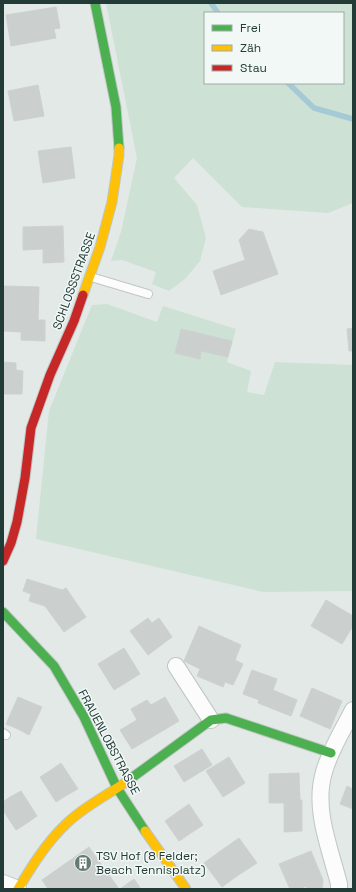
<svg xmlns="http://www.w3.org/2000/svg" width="356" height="892" viewBox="0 0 356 892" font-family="'Space Grotesk',sans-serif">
	<rect width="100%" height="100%" fill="#e3e9e7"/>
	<path fill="#cde1d5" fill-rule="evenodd" d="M106,3H353V203L328,213L242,207L193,158L174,178L197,205L206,238L200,261L185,279L169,291L152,284L156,272L122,260L111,261L121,232L137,158ZM205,13H343V83H205Z
		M107,304L157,322L163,306L236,329L227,362L251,371L247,392L264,395L275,362L353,365V591L263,592L36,539L49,411L92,305Z"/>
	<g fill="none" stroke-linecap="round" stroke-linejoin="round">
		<path stroke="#a5cad6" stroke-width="5.5" d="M211,3L218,13
			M288,83L314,108L353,119"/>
	</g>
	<path fill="#cbd0ce" stroke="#ccd2d0" d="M56,7L60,28L54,29L56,38L11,46L6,15Z
		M38,85L44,116L14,121L8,91Z
		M71,147L75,178L43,183L38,151Z
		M63,226L64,262L43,263V249L23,250V227Z
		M249,229L263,232L278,274L221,295L213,271L245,260L239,240Z
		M3,286L39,287L38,320H45V341L21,340V332L3,331Z
		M353,328V351H349L347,329Z
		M181,329L232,341L228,357L201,351L200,359L175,353Z
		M3,362L16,363V370L23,371L22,394H3Z
		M27,579L62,590L66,588L86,617L64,632L45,606L29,601L31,594L23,591Z
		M326,600L353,616V626L342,644L311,626Z
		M148,618L152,623L159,618L172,637L148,655L130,631Z
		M199,626L241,645L235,660L243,664L233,685L225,682L223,687L197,676L200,669L184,661Z
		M124,648L140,674L114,690L98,664Z
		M252,670L277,679L273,690L297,700L291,716L258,703L259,700L243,694Z
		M312,688L342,701L330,729L300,716Z
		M18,697L30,702L18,729L6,724Z
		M165,697L179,721L132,749L120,730L137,720L131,709L147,700L151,705Z
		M30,702L42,707L29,735L18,729Z
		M202,749L212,765L184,782L174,766Z
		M229,757L245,783L223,797L206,771Z
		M61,763L78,789L67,795L51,770Z
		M51,770L67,795L56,802L40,777Z
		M299,773L300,800H302V831L284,832V803H269V774Z
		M347,786L353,789V809L340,804Z
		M21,791L37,816L27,823L10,797Z
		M10,797L27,823L16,830L3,810V802Z
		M189,804L203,825L179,841L165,821Z
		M239,838L257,863L237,876L219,852Z
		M89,847L119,889H91L90,888L88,889H48L42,880Z
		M311,851L323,880L322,889H306L307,886L299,889H290L279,864Z
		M219,852L237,876L222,887L204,863Z
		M134,879L141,889H120Z"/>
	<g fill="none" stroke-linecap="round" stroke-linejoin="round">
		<g stroke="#c0c6c4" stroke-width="10">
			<path id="lane" d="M91,277L148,294
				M3,733L6,735"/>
		</g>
		<g stroke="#c0c6c4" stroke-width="18">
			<path id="street" d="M176,666L211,720
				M3,883L18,889
				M339,889V884C330,848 313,809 324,772C330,750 343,730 353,710"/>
		</g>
		<g stroke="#bfc6c4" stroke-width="11">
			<path id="fast" d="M95,3L116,107L119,148
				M3,612L54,666L84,717L117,788L145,831
				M126,782L211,720L226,718L331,753"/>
		</g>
		<g stroke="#bfc6c4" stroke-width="11">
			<path id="slow" d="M83,295L100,247L112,202L119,155V148
				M145,831L186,889
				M18,889C32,866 46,843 66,824C83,807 106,796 126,782"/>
		</g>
		<g stroke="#bfc6c4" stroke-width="11">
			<path id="jam" d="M3,561L11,543L17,522L25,478L31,428L50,375L74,321L83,295"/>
		</g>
		<use href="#lane" stroke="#fbfcfb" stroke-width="8"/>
		<use href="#street" stroke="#fbfcfb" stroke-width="16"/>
		<use href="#fast" stroke="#4caf50" stroke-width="9"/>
		<use href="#slow" stroke="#ffc107" stroke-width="9"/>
		<use href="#jam" stroke="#c62828" stroke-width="9"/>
	</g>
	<defs>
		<g id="building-disc" transform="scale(0.9)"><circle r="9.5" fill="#667875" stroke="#f1f8f5"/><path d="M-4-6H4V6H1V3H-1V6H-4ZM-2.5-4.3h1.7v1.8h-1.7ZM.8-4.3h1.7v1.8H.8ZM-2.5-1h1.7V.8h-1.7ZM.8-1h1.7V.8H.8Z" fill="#fff"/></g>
	</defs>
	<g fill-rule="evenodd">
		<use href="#building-disc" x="83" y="863"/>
	</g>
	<g text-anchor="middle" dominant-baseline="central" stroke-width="3" stroke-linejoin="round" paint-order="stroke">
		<g font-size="12" fill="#223b37" stroke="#f1f8f5">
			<text transform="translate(74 281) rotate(-70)">SCHLOSSSTRASSE</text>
			<text transform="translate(109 742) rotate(62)">FRAUENLOBSTRASSE</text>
		</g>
		<g font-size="12" fill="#223b37" stroke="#f1f8f5" text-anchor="start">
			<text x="96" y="856">TSV Hof (8 Felder;<tspan x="96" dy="14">Beach Tennisplatz)</tspan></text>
		</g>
	</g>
	<rect width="356" height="892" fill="none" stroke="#223b37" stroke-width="8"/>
	<rect x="204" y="12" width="140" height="72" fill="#f1f8f5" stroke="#9eaca9"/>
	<rect x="212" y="25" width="20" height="6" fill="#4caf50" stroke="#9eaca9"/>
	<text x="240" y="32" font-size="12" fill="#223b37">Frei</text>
	<rect x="212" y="45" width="20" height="6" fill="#ffc107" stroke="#9eaca9"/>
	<text x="240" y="52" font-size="12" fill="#223b37">Zäh</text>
	<rect x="212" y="65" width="20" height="6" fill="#c62828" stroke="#9eaca9"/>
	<text x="240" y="72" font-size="12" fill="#223b37">Stau</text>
</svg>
